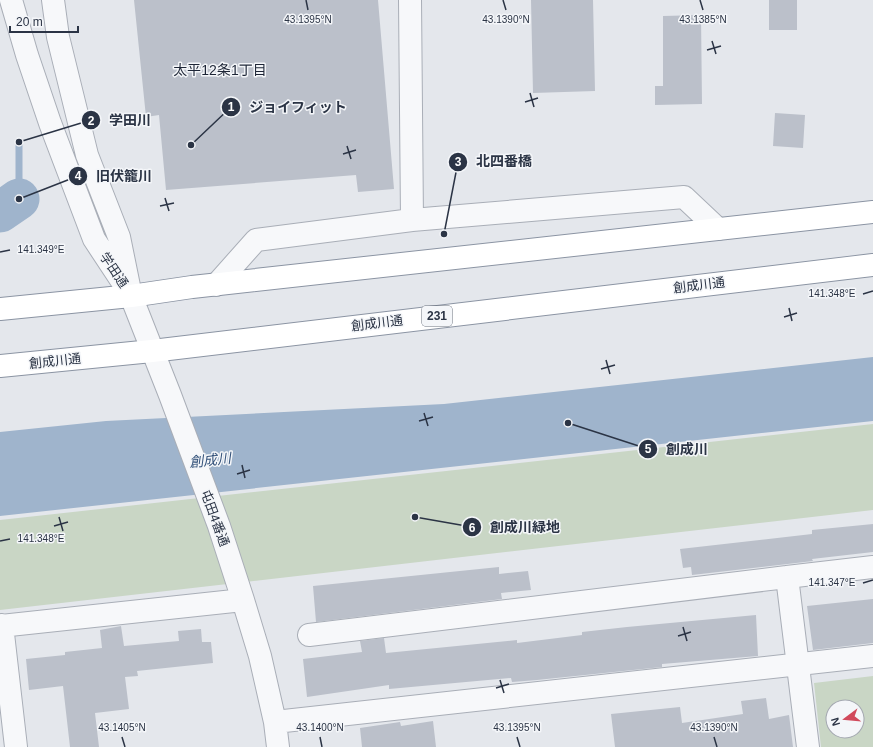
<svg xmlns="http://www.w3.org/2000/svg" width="873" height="747" viewBox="0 0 873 747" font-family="Helvetica,'Noto Sans JP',sans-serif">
	<rect width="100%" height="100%" fill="#e4e7ec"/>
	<path fill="#c9d6c5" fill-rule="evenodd" d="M873,424V510L0,610V520Z
		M873,676V747H821L814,683ZM833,707H857V731H833Z"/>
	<path fill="#9fb4cc" d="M873,357V421L0,516V432L106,421L444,404Z"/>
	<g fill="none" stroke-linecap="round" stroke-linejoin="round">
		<path stroke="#9fb4cc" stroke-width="7" d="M19,142V199"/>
		<path stroke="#9fb4cc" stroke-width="41" d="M0,212L19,199"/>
	</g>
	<path fill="#bbc0ca" d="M134,0H378L394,189L358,192L356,175L166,190L159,115L146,117Z
		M531,0H593L595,91L533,93Z
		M769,0H797V30H769Z
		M701,15L702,104L655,105V86H663V16Z
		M775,113L805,115L803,148L773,146Z
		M873,524V552L812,559L813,561L692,575L691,567L683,568L680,549L812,534V530Z
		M499,567V574L528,571L531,590L501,593L502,599L316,622L313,586Z
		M873,599V643L813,650L807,606Z
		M756,615L758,656L662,664V667L537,680L512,682L511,678L389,689V685L307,697L303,659L362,652L360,641L384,638L386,653L517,640V643L582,635V632L627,627Z
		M121,626L124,646L179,641L178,631L201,629L202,642H211L213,663L137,671L138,676L125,677L129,709L95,713L99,747H70L63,686L29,690L26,659L65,655V652L102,648L100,630Z
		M766,698L769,719L789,715L793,747H615L611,714L680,707L682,723L743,714L741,701Z
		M433,721L436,747H362L360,728L400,722L401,726Z"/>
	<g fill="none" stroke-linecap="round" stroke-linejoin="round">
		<g stroke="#a9aeb7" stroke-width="24">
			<path id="minor" d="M11,0L27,55L50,123L94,239L125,286
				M53,0L58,37L87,155L119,237L131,296L170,395L219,526L243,600L260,656L275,722L278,747
				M410,0L412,220
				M216,285L256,240L412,220L684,197L718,229
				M2,625L16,747
				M0,626L243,600
				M309,635L787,577
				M275,722L873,656
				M808,747L787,577L873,567"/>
		</g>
		<g stroke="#8b94a3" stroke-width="24">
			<path id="highway" d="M0,309L131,296L192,287L873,212
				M0,366L152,351L873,265"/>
		</g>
		<use href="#minor" stroke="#f7f8fa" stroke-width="22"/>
		<use href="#highway" stroke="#fff" stroke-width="22"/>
	</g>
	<path fill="none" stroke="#2b3445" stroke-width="1.5" d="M306,0L308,10M503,0L506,10M700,0L703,10M712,41L716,54M707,50L721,46M530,93L534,107M525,102L538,98M347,146L351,159M343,154L356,150M165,198L169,211M160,206L174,203M0,252L10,250M863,294L873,291M789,308L792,321M784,317L797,313M606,360L610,374M601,369L615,365M424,413L428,426M419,421L433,417M242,465L245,478M237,474L250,470M59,517L63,531M54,526L68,522M0,541L10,539M863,583L873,580M683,627L687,641M678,636L691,632M500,680L504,693M496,688L509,684M122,737L125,747M320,737L322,747M517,737L520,747M714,737L717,747"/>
	<g text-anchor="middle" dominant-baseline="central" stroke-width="3" stroke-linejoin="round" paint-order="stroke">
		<rect fill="#f4f6f9" stroke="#676e7b" stroke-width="1" x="422" y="306" width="30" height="20" rx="3"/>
		<g font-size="12" font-weight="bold" fill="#2b3445">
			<text x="437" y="316">231</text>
		</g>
		<g font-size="13" fill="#2b3445" stroke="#f4f6f9">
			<text transform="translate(114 270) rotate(56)">学田通</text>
			<text transform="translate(699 285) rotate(-7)">創成川通</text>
			<text transform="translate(377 323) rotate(-7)">創成川通</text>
			<text transform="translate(55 361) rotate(-6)">創成川通</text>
			<text transform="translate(215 518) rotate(70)">屯田4番通</text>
		</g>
		<g font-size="14" fill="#1d2536" stroke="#f4f6f9">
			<text x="220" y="70">太平12条1丁目</text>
		</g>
		<g font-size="14" font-style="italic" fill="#34527a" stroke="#f4f6f9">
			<text transform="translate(210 460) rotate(-6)">創成川</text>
		</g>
	</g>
	<g font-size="10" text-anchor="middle" fill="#2b3445" stroke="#f4f6f9" stroke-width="3" stroke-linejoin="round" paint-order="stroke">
		<text x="308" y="23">43.1395°N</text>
		<text x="506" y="23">43.1390°N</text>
		<text x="703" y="23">43.1385°N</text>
		<text x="41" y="253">141.349°E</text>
		<text x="832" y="297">141.348°E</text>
		<text x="41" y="542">141.348°E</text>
		<text x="832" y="586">141.347°E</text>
		<text x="122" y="731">43.1405°N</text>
		<text x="320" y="731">43.1400°N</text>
		<text x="517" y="731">43.1395°N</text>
		<text x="714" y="731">43.1390°N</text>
	</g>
	<path fill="none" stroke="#2b3445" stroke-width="1.5" d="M191 145L231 107M19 142L91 120M444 234L458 162M19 199L78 176M568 423L648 449M415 517L472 527"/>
	<g fill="#2b3445" stroke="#f4f6f9" stroke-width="1.5">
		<circle cx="191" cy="145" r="4"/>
		<circle cx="19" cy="142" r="4"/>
		<circle cx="444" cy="234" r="4"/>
		<circle cx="19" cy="199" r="4"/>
		<circle cx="568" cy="423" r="4"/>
		<circle cx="415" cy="517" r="4"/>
		<circle cx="231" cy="107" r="10"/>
		<circle cx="91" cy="120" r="10"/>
		<circle cx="458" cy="162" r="10"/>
		<circle cx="78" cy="176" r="10"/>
		<circle cx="648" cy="449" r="10"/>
		<circle cx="472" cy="527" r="10"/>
	</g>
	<g font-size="12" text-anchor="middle" font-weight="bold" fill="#fff">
		<text x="231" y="111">1</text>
		<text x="91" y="125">2</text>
		<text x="458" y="166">3</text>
		<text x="78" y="180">4</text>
		<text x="648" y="453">5</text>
		<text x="472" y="532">6</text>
	</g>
	<g font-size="14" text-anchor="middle" font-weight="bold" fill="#2b3445" stroke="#f4f6f9" stroke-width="3" stroke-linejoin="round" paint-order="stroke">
		<text x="298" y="112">ジョイフィット</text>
		<text x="130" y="125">学田川</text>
		<text x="504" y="166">北四番橋</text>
		<text x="124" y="181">旧伏籠川</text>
		<text x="687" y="454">創成川</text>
		<text x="525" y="532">創成川緑地</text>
	</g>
	<g transform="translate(845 719) rotate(254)"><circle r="19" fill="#f4f6f9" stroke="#a4a8b1"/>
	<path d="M0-3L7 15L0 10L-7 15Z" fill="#d1495b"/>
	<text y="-6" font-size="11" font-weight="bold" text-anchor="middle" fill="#2b3445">N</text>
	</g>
	<path d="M10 26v6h68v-6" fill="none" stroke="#2b3445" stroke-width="2"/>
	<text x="16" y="26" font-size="12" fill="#2b3445" stroke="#f4f6f9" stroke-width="3" paint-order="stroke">20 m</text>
</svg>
